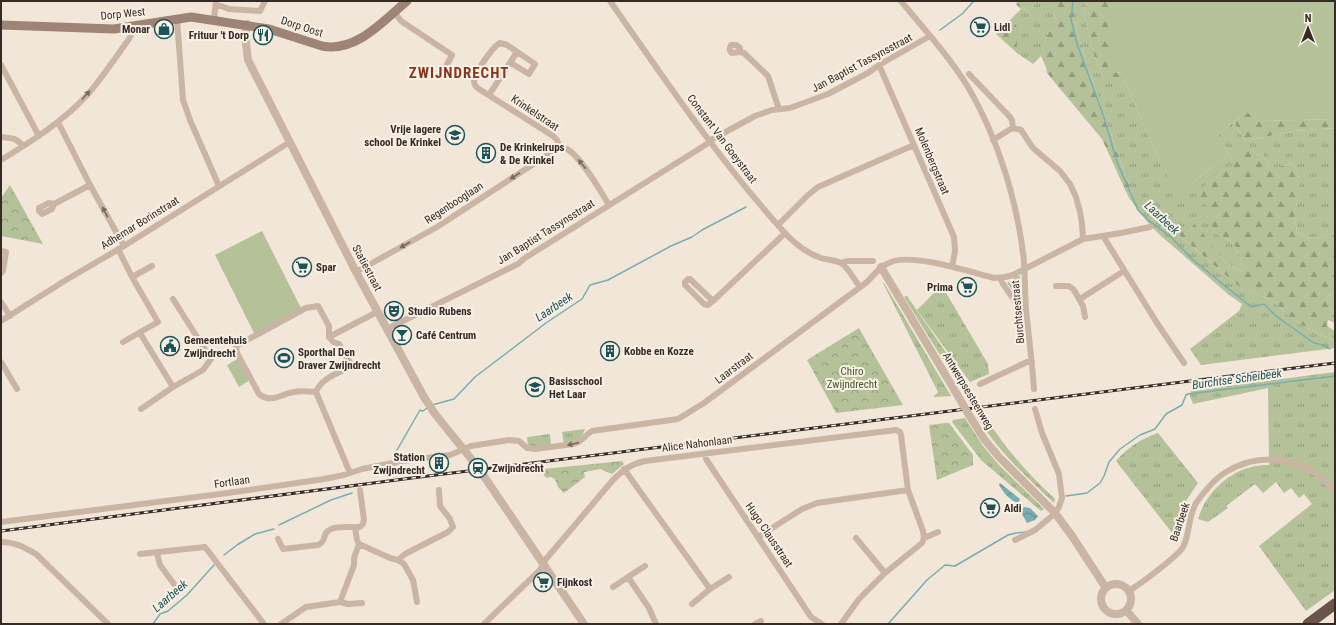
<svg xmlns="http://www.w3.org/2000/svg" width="1336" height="625" viewBox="0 0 1336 625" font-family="'Roboto Condensed',sans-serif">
	<defs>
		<pattern id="grass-tufts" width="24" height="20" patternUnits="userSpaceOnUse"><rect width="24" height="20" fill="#b4c199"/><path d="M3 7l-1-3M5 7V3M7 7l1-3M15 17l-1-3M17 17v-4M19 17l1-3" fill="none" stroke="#939d7d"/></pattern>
		<pattern id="forest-firs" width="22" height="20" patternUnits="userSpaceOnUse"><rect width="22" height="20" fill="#b4c199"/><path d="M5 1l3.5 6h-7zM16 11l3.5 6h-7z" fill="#939d7d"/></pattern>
		<pattern id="park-crowns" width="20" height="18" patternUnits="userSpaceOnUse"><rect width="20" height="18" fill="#b4c199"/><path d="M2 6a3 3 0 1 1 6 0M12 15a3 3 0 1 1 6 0" fill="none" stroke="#939d7d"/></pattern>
		<pattern id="water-waves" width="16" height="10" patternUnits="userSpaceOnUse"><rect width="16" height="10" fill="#78aeaf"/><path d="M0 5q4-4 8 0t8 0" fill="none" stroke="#638e8e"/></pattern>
	</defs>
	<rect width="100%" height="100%" fill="#f2e6d9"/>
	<path fill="url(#grass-tufts)" d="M1037,1H1052L1053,14L1058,21V29L1048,32L1041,56L1033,64L1017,53V28L1010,20L1021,9L1030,10Z
		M1074,1H1086L1084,14L1087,27L1094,54L1104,79H1124L1156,153L1179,197L1189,185L1229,154L1217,135L1234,122L1245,141L1293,131L1335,128V232C1319,238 1312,241 1297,233L1294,213L1299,195V178L1296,168L1292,163L1278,167H1269L1262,154L1255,155L1253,150L1234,165L1208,207L1207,216L1217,234L1233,243L1240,257L1243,270L1241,272L1223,260L1194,224L1188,232H1175L1242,289L1272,300L1294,320L1309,329L1335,341V348L1201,365L1190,349L1239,311L1242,304L1229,295L1160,235L1149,224L1129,198L1132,193L1091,77L1074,21Z
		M1017,276H1020L1021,301L1007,283Z
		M883,283H884L951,396L933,397L938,392Z
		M940,290L945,291L988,364L989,374L970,382L917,310L935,292Z
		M1335,292V313L1328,306L1326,297Z
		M907,296L970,387L963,392L904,297Z
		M1335,372V590L1306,611L1259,546L1312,504L1304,494L1299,498L1291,488L1284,493L1276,482L1263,493L1255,484L1226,506L1228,508L1208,522L1198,519C1207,489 1236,464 1269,465L1268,388L1193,404L1190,396L1191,391Z
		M985,416C1004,447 1028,474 1055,499L1054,503C1025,475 998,451 977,417Z
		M965,418L983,446L999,465L1044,509L1041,511L981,460L952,422L953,420Z
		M585,429C581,441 574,441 564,445L562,432Z
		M1158,433L1198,483L1186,501L1176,538L1116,461C1128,447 1141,439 1158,433Z
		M550,434L551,445L541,447L528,446L527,437Z"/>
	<path fill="url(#forest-firs)" d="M1019,1H1037L1030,10L1021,9L1016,4Z
		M1052,1H1074V21L1091,77L1132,193L1129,198L1102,139L1047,73L1046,67L1041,56L1048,32L1058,29V21L1052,12Z
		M1086,1H1113V72L1124,73V79H1104L1094,54L1087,27L1084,14Z
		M1010,20L1017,27V53L996,34Z
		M1247,112L1259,121L1335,119V128L1293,131L1245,141L1234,122Z
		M1246,147H1252L1255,155L1262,154L1269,167H1278L1292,163L1296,168L1299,178V195L1294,213L1297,233C1312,241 1319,238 1335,232V292L1326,297L1328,306L1335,313V323L1328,320L1327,326L1335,331V341L1309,329L1294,320L1272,300L1242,289L1174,231L1178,226H1181L1188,232L1194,224L1198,227L1223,260L1241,272L1243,270L1240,257L1233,243L1217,234L1210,223L1207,216V207L1198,194L1221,168L1234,165L1237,151Z"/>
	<path fill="url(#park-crowns)" d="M10,185L43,244L1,236V198Z
		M859,328L864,337L903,405L836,413L807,360Z
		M946,423H949L973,455V465L937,480L929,425Z
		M622,461L624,464L612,474L600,469L584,472L585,477L564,493L558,487L555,479L551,477L546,478L542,472L544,469Z"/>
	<path fill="#b4c199" d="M1113,1H1335V119L1259,121L1247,112L1217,135L1229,154L1189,185L1179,198L1156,153L1124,79V73L1113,72Z
		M262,231L302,310L254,333L215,255Z
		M239,358L250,380L239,387L227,365Z"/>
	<path fill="url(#water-waves)" d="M1000,483L1020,499L1018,503C1009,500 1004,493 999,485Z
		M1024,507L1030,508L1038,516L1035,520L1027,523L1022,514V509Z"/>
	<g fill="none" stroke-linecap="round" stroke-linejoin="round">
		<path stroke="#78aeaf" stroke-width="1.5" d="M1073,1L1071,19L1077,44L1104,117L1117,162L1138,210L1148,220L1171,237L1193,260L1245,302L1251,307L1264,304L1276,316L1314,343L1323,345L1330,349
			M940,30L962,14L974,1
			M432,405L454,399L475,377L546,323L582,299L590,285L608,280L671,246L692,237L702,230L746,207
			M397,450L420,410L423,411L427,408
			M1066,496L1087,493L1100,483L1104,476L1109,462L1120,449L1140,435L1155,429L1166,414L1182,405L1186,395L1188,394L1335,376
			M279,525L331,500L352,493
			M224,555L237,545L255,534L274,529
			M153,624L160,614L168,611L187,595L214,565
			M888,624L927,580L945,565L955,566L1008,535L1016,533L1026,532"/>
		<path stroke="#cab5a5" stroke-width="6" d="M610,1C665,80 719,160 784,232C794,243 806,253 821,258C827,260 835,260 841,263C848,267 855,281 860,287
			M901,1C924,29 949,56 968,87C998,138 1018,203 1024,262C1025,278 1025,294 1026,310C1029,336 1032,362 1034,389
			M216,6H221L229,9L260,11L265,1
			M394,12L401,21L452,55L441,76
			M177,19L183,100L190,120L219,186
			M214,19L216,1
			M740,52V48L736,45H731C729,49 729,51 732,53L740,52L744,53L768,76L779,109
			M511,63L529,74L535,64L507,45L500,43C493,46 474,74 474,81C474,85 476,87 479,89L553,136L557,140L560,148
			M1,65L39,136
			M879,65L954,237L955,251L952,267
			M969,74L1010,117L1012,120L1013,128L1021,130L1033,148L1060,171L1070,184L1076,197L1080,212L1082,224L1083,239
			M489,95L517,52
			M58,122L90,185L124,246
			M1,137C11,138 17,138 23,146
			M993,140L1009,130L1013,128
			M709,141L755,116L772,110L790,108L828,94L868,73L879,65L930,36
			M1,160C32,141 64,121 89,93C103,76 116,57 129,39L131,35L130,27
			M54,204L52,209L42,214L39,211V208L49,203L54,204L90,185
			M778,225L808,195L818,187L914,145
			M1103,236L1157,323L1184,363
			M118,249L132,277L158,322L123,342
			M1,251L6,252L3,271L1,273
			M841,263L847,261H873
			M356,272L437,227L552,152C555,150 560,147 564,148C578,151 601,192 609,205
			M132,277L152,266
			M1000,278L1003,284L1019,307L1026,310
			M1056,286H1069L1074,290L1083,306L1085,317
			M1080,299L1124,271
			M713,301L690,279H688L685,282V285L704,304L708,305L713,301L782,236L785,233
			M1,302L10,316
			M1,321L66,280L124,246L290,142
			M387,329L518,264L525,258L710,142
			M140,333L173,387
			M329,337L333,342L339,344L352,366C339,373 321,378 316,392L350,473
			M1,362L17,389
			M980,384L1027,362L1032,361
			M316,392C309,392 301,390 294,392C280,394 272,404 259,394L237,353L236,346L306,308L318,306L329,326V337L377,312
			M141,409L173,387L203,370L211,359L173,299
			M1035,409L1042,433L1059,474L1062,498L1059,507L1055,513
			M705,454L706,459L811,617L822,624
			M624,469L710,589L729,577
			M1,522L228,493L324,479L344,475L362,469L403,461L450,455L471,446L509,440L519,441L527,448L535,449L573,444C581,443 585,435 592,431L678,419L704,403L867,282C875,274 880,266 891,262C913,253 970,272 994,278L1005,277L1013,275L1083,239L1121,233L1150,227
			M355,528L357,540L359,544
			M758,537L802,509L817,503L908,490
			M856,538L885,573
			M278,539L283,549L318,545C325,542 323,538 326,533C332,524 352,528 360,527L363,524L364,520L360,490
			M1015,540L1035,530L1052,516
			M1,542C15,542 24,547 36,554L108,624
			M157,553L160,565L174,584
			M140,554L205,547L264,624
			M398,560L405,554L448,532L453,527L450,519L440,506L439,490
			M645,566L628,577L649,608L656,624
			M613,587L628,577
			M1129,591C1140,584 1177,557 1183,547C1190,534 1188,516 1196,503C1204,492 1214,479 1226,472C1262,450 1309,458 1335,492
			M340,602L348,604L362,603
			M692,604L710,589
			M281,624L306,607L340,602L354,565V558L359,544L390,558L398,560L404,564L413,580L417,602
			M484,624L540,570L546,559L613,480C623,470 631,464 645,461L896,430L900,432L901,435L908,490L923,531L924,538
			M755,624L761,621
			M841,624L859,599L885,573L922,543L924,538L938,532"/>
		<path stroke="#cab5a5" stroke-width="8" d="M247,24L245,35L248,60L356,272L424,397L435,414L477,466L584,624
			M881,267L958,396
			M969,415L984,439L999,457L1055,513L1072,536L1106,588
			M1101 599a15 15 0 1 1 30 0a15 15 0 1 1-30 0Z
			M1126,610L1138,624"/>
		<path stroke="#9e8476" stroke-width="9" d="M1,25L114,29L191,17L269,29L322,46C356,53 384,20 407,1"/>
		<path stroke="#68544a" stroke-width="11" d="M1308,624L1335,604"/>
		<g stroke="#352b26" stroke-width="3">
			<path id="rail" d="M1,531L412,478L1335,363"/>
		</g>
		<use href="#rail" stroke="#f9f0e5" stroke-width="1.5" stroke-dasharray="4.5" stroke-linecap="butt"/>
		<path stroke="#cab5a5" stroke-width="8" d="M958,396L969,415"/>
	</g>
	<defs><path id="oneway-solid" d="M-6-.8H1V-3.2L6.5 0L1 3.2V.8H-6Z"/></defs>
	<g fill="#78695f">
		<use href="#oneway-solid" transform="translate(86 95) rotate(-48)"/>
		<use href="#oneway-solid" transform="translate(582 164) rotate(-128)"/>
		<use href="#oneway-solid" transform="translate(515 176) rotate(147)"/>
		<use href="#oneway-solid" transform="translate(105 212) rotate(-119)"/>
		<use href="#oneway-solid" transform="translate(405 245) rotate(150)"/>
		<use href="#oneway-solid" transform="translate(573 444) rotate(167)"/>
	</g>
	<defs>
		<g id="supermarket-ring" transform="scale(1)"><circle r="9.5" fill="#f9f0e5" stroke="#1b5458" stroke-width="1.5"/><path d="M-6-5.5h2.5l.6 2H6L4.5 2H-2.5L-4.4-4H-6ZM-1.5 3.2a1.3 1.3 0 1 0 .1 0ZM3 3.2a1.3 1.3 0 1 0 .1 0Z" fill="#1b5458"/></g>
		<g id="shop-ring" transform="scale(1)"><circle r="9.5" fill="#f9f0e5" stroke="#1b5458" stroke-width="1.5"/><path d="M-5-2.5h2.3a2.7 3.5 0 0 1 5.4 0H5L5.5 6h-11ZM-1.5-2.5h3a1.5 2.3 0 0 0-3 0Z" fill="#1b5458"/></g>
		<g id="restaurant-ring" transform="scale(1)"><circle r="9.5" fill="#f9f0e5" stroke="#1b5458" stroke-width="1.5"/><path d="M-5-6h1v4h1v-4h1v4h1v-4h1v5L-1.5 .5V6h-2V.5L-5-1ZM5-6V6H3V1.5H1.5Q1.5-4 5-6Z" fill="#1b5458"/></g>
		<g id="school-ring" transform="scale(1)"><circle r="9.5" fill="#f9f0e5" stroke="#1b5458" stroke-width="1.5"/><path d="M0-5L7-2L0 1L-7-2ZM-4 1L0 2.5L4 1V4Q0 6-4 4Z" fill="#1b5458"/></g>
		<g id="building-ring" transform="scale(1)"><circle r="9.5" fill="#f9f0e5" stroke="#1b5458" stroke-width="1.5"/><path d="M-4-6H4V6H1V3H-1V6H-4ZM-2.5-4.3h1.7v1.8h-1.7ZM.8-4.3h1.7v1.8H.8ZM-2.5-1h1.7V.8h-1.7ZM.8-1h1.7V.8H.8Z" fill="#1b5458"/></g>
		<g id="theatre-ring" transform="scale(1)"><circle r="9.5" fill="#f9f0e5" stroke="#1b5458" stroke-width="1.5"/><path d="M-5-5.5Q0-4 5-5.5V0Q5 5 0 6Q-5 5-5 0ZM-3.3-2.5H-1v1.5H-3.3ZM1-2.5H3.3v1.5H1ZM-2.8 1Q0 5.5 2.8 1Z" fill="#1b5458"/></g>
		<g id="bar-ring" transform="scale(1)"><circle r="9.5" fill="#f9f0e5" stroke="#1b5458" stroke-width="1.5"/><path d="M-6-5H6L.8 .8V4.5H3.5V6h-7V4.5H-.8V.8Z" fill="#1b5458"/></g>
		<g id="civic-ring" transform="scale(1)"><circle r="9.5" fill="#f9f0e5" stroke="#1b5458" stroke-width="1.5"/><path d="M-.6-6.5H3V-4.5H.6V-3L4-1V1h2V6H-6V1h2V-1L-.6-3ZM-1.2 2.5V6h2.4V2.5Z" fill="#1b5458"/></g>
		<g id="stadium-ring" transform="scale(1)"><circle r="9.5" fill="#f9f0e5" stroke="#1b5458" stroke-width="1.5"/><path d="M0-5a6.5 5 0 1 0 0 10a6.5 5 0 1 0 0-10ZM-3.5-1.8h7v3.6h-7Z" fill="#1b5458"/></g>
		<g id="station-ring" transform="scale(1)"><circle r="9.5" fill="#f9f0e5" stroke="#1b5458" stroke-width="1.5"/><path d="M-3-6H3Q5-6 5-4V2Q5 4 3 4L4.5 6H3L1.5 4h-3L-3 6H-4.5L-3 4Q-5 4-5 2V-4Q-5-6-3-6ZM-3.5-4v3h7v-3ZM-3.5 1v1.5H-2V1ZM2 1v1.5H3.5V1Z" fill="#1b5458"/></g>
	</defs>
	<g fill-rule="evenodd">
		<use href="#supermarket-ring" x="980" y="27"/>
		<use href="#shop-ring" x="164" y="29"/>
		<use href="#restaurant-ring" x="263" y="35"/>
		<use href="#school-ring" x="455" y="135"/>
		<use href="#building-ring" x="486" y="153"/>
		<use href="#supermarket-ring" x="302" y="267"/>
		<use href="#supermarket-ring" x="967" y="287"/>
		<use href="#theatre-ring" x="394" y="311"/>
		<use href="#bar-ring" x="402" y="335"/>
		<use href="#civic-ring" x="170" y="346"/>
		<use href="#building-ring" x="610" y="351"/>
		<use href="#stadium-ring" x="284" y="358"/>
		<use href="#school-ring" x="535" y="387"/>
		<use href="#building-ring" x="439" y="463"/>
		<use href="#station-ring" x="478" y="468"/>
		<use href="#supermarket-ring" x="990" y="508"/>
		<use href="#supermarket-ring" x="543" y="582"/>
	</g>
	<g text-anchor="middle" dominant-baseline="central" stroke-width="4" stroke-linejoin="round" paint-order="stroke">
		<g font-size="11" fill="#352b26" stroke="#f9f0e5">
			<text transform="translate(123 14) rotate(-6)">Dorp West</text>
			<text transform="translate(302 27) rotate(18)">Dorp Oost</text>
			<text transform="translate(862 63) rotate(-28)">Jan Baptist Tassynsstraat</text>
			<text transform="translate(535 113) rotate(34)">Krinkelstraat</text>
			<text transform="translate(722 139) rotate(53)">Constant Van Goeystraat</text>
			<text transform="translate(932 161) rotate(67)">Molenbergstraat</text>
			<text transform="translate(454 203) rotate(-33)">Regenbooglaan</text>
			<text transform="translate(140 223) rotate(-32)">Adhemar Borinstraat</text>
			<text transform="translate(546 232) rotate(-32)">Jan Baptist Tassynsstraat</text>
			<text transform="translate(367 268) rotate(62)">Statiestraat</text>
			<text transform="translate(1018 312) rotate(-95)">Burchtsestraat</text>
			<text transform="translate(734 368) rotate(-37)">Laarstraat</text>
			<text transform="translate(968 391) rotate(59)">Antwerpsesteenweg</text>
			<text transform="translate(697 444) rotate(-7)">Alice Nahonlaan</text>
			<text transform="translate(232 482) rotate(-8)">Fortlaan</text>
			<text transform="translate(1180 522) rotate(-71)">Baarbeek</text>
			<text transform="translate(769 535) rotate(56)">Hugo Clausstraat</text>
		</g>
		<g font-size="11" font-weight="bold" fill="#352b26" stroke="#f9f0e5" text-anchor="start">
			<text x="994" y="27">Lidl</text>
			<text x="150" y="29" text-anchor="end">Monar</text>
			<text x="249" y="35" text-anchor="end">Frituur 't Dorp</text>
			<text x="441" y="129" text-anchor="end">Vrije lagere<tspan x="441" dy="13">school De Krinkel</tspan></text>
			<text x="500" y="147">De Krinkelrups<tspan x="500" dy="13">&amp; De Krinkel</tspan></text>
			<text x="316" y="267">Spar</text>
			<text x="953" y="287" text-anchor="end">Prima</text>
			<text x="408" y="311">Studio Rubens</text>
			<text x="416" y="335">Café Centrum</text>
			<text x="184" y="340">Gemeentehuis<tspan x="184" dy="13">Zwijndrecht</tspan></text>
			<text x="624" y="351">Kobbe en Kozze</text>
			<text x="298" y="352">Sporthal Den<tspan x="298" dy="13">Draver Zwijndrecht</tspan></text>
			<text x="549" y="381">Basisschool<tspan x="549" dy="13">Het Laar</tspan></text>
			<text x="425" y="457" text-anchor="end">Station<tspan x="425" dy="13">Zwijndrecht</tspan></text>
			<text x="492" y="468">Zwijndrecht</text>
			<text x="1004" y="508">Aldi</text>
			<text x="557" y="582">Fijnkost</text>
		</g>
		<g font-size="11" fill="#45542a" stroke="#f9f0e5">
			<text x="852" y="371">Chiro<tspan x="852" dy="13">Zwijndrecht</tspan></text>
		</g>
		<g font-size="12" font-style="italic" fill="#1b5458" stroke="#f9f0e5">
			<text transform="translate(1162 218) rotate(43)">Laarbeek</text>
			<text transform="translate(554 307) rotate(-34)">Laarbeek</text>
			<text transform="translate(1237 379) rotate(-8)">Burchtse Scheibeek</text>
			<text transform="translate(170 596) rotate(-41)">Laarbeek</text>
		</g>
		<g font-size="15" font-weight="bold" letter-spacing="1" fill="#86361e" stroke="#f9f0e5">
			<text x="459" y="73">ZWIJNDRECHT</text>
		</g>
	</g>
	<rect width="1336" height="625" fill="none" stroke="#352b26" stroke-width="4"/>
	<g transform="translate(1308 28)" stroke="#f9f0e5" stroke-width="3" paint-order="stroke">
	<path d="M0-3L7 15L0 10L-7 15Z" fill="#352b26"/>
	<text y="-6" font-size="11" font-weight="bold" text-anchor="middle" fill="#352b26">N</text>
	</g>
</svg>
